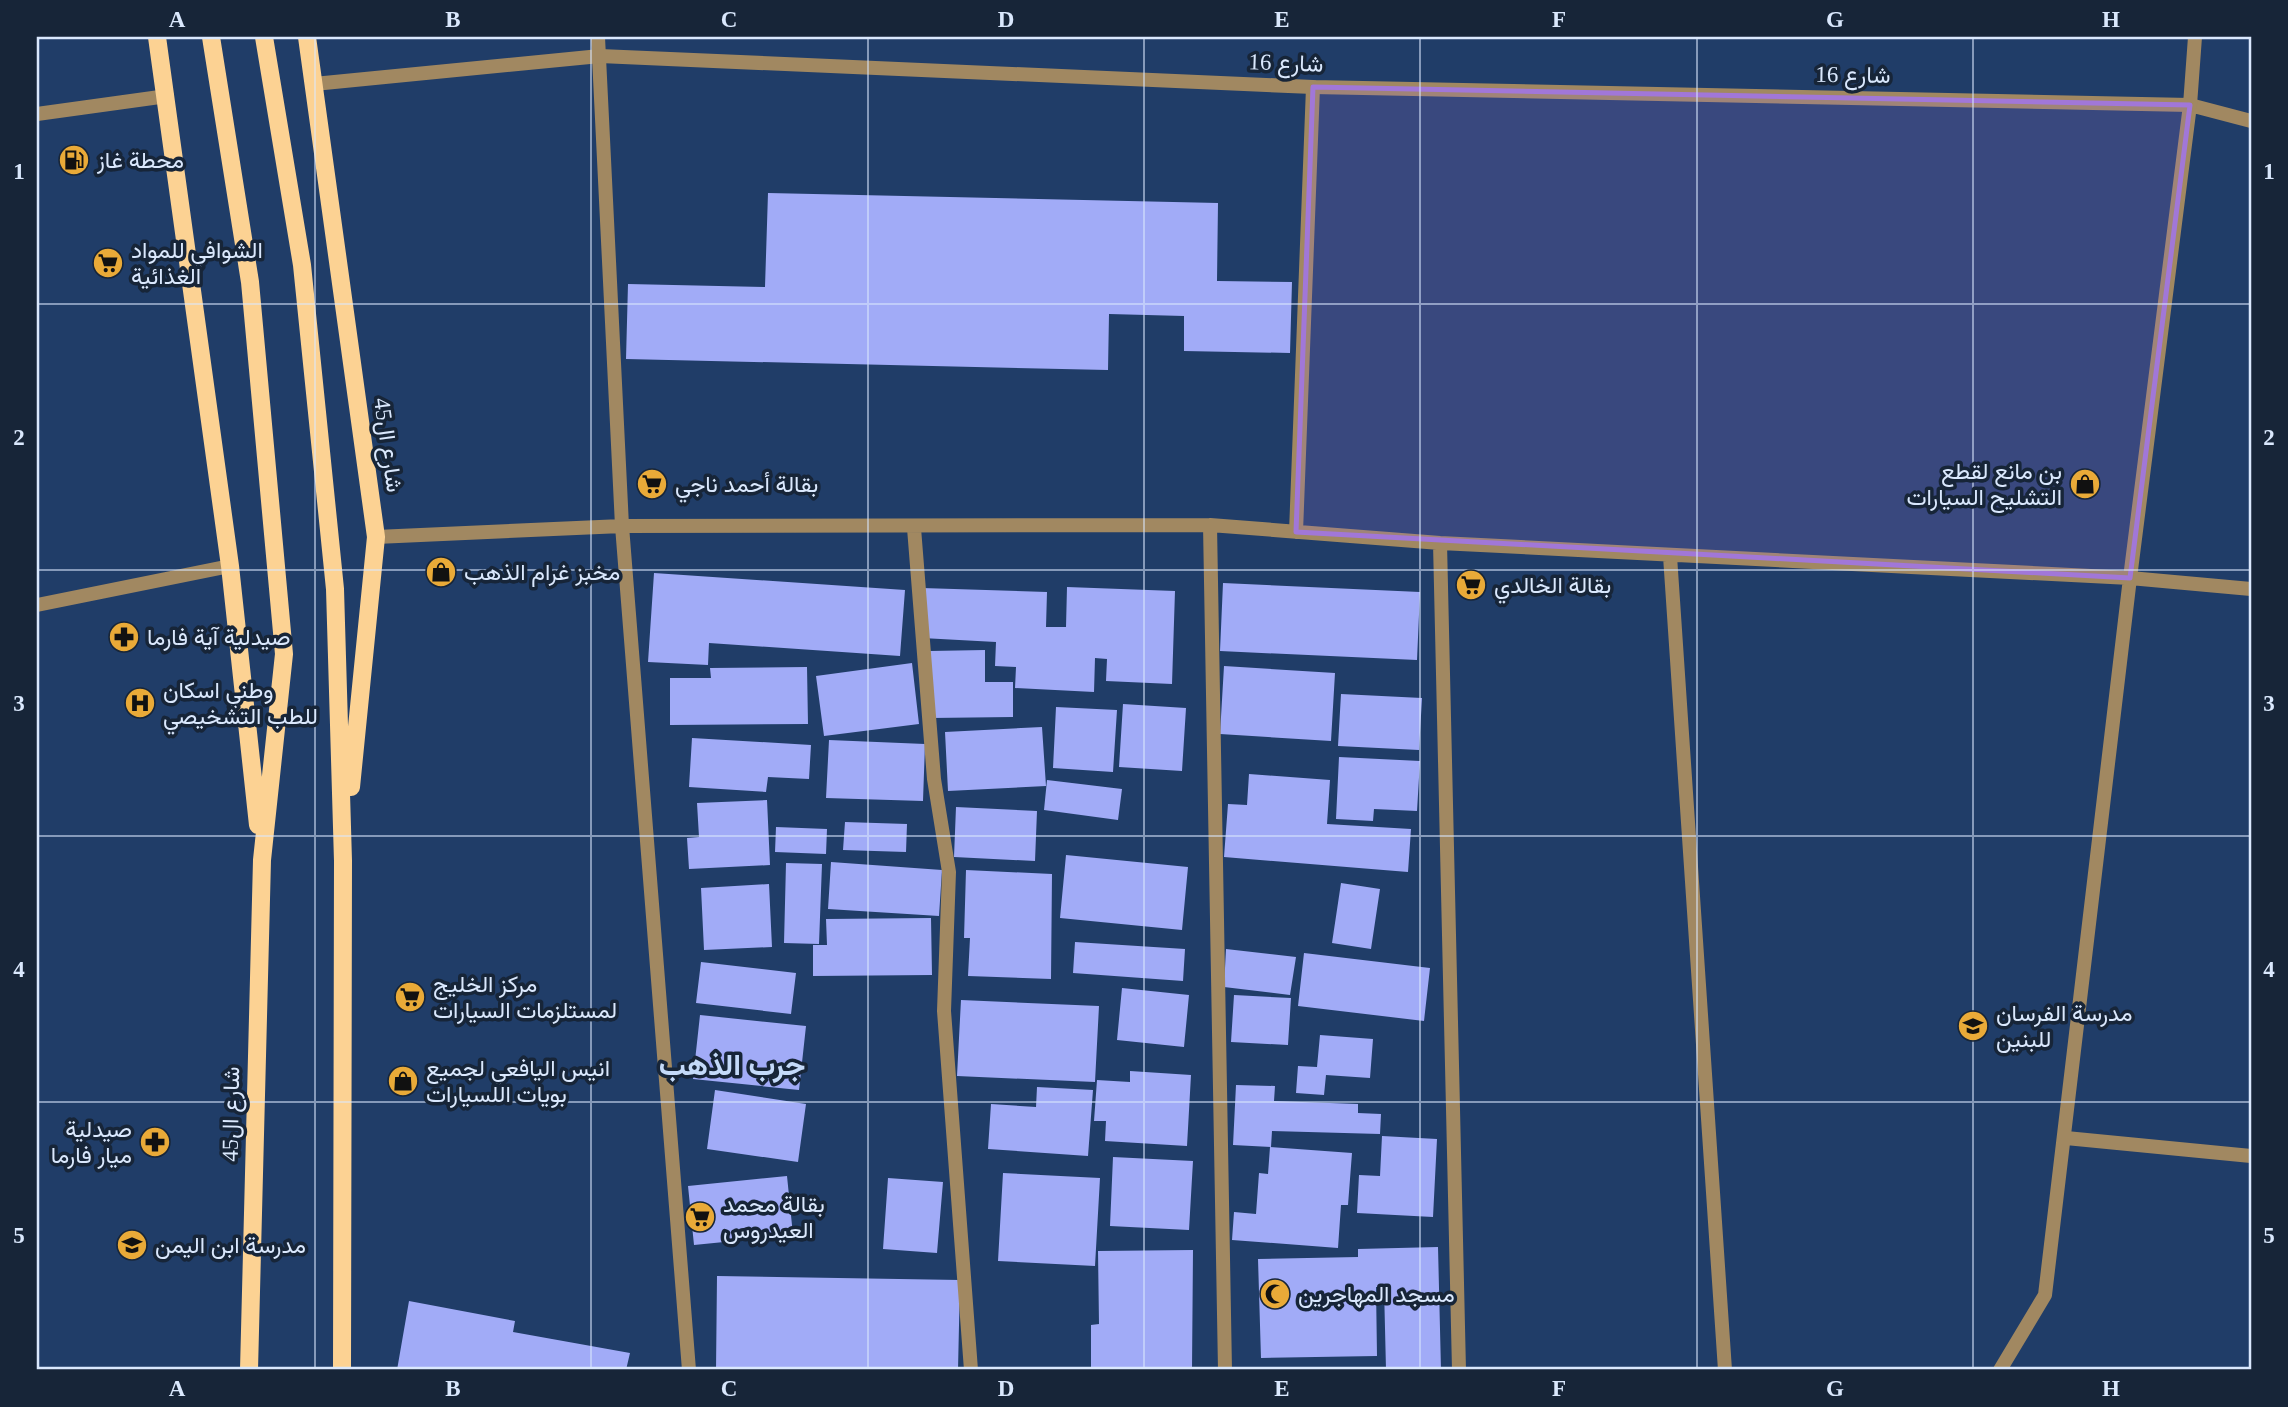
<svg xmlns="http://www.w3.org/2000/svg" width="2288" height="1407" viewBox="0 0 2288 1407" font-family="'Times New Roman',Vazirmatn,serif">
	<rect width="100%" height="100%" fill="#203d68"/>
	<path fill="#a1abf7" d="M768,193L1218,203L1217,281L1292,282L1290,353L1184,351V316L1109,314L1108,370L626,359L628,284L765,287Z
		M654,573L905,590L900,656L709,643L708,665L648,662Z
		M1223,583L1420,592L1417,660L1220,651Z
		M1067,587L1175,591L1172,684L1106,681L1107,659L1095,658L1094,692L1015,688L1016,667L995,666L996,642L922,638V588L1047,592L1046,627H1066Z
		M985,650V682H1013V717L931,718L930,651Z
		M912,663L919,724L824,736L816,676Z
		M1224,666L1335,673L1331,741L1220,734Z
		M807,667L808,724L670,725V678H711L710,668Z
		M1341,694L1422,698L1419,750L1338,746Z
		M1123,704L1186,708L1182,771L1119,767Z
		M1056,707L1117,710L1113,772L1053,768Z
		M1042,727L1046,786L948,791L945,732Z
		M692,738L811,745L809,779L768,777L766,792L689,787Z
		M829,740L925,744L923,801L826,798Z
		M1339,757L1420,761L1417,811L1374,809L1373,821L1336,819Z
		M1249,774L1330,780L1327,824L1411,829L1408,872L1224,857L1228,804L1247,805Z
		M1047,780L1122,789L1118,820L1044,810Z
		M767,800L770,865L689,869L687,838L699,837L697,803Z
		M956,807L1037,811L1035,861L954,857Z
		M845,822L907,824L906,852L843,850Z
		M776,827L827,829L826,854L775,852Z
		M1066,855L1188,867L1182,930L1060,918Z
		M831,862L942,870L939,916L828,909Z
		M786,863L822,864L819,944L784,943Z
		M966,870L1052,874L1051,979L968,976L970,938H964Z
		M1341,883L1380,889L1371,949L1332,943Z
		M769,884L772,947L704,950L701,888Z
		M931,918L932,975L813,976V945H827L826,919Z
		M1075,942L1185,949L1183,981L1073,973Z
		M1226,949L1296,957L1290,995L1224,987Z
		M1304,953L1430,968L1424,1021L1298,1006Z
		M701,962L796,973L791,1014L696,1003Z
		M1122,988L1189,995L1184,1047L1117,1040Z
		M1234,995L1291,998L1288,1045L1231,1042Z
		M961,1000L1099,1006L1095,1082L957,1076Z
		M700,1015L806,1026L799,1090L693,1079Z
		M1320,1035L1373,1039L1370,1078L1326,1075L1324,1095L1296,1093L1298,1066L1317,1067Z
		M1130,1071L1191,1075L1187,1146L1105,1141L1106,1121H1094L1097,1080L1130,1082Z
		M1236,1085L1275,1086L1274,1101L1358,1104V1113L1381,1114L1380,1134L1272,1131L1271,1147L1233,1145Z
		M1037,1087L1093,1090L1088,1156L988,1149L991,1104L1036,1107Z
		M715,1090L806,1104L798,1162L707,1149Z
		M1382,1136L1437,1139L1433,1217L1357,1213L1359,1175L1380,1176Z
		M1270,1147L1352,1153L1348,1205H1341L1338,1248L1232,1240L1234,1212L1256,1214L1259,1173L1268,1174Z
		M1113,1157L1193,1161L1189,1230L1110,1226Z
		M1003,1173L1100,1178L1095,1266L998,1261Z
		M787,1176L793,1235L694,1245L688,1186Z
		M888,1178L943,1182L937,1253L883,1249Z
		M1438,1247L1441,1370H1386L1384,1287H1376L1377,1356L1261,1358L1258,1259L1358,1257V1249Z
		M1193,1250L1192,1370H1091V1325L1099,1324L1098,1251Z
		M717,1276L960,1280L958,1370H716Z
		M409,1301L515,1321L513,1332L630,1353L626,1370H397Z"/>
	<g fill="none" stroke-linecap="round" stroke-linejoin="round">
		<path stroke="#a18861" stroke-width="14" d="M598,37L622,526L689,1370
			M37,114L167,96
			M1210,525L1225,1370
			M914,528L934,779L949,872L944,1011L971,1370
			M1296,532L1313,87
			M376,537L622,526L1210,525L1440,543L2130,578L2251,589
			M1440,543L1459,1370
			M1670,556L1725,1370
			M37,605L230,566
			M2066,1138L2251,1156
			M2000,1370L2045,1295L2130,578L2190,105L2251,121"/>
		<path stroke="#a18861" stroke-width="14" d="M314,84L600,56L1313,87L2190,105L2195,37"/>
		<path stroke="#fcd293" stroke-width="18" d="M157,37L230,566L258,825
			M211,37L250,282L284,654L262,860L249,1370
			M264,37L302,265L335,589L343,861L342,1370
			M307,37L376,537L351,787"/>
	</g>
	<path fill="#a177d8" fill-opacity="0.2" stroke="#a177d8" stroke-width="5" stroke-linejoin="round" d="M1313,87L2190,105L2130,578L1296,532Z"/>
	<path fill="none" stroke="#dae8fd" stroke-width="2" stroke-opacity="0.55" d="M315,37V1370M591,37V1370M868,37V1370M1144,37V1370M1420,37V1370M1697,37V1370M1973,37V1370M37,304H2251M37,570H2251M37,836H2251M37,1102H2251"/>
	<defs>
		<g id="fuel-disc" transform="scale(1.575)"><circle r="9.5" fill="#e9aa38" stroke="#172538"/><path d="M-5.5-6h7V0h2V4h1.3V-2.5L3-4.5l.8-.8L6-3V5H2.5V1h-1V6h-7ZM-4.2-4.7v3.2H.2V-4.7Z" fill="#111"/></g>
		<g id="supermarket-disc" transform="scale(1.575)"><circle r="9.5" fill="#e9aa38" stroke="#172538"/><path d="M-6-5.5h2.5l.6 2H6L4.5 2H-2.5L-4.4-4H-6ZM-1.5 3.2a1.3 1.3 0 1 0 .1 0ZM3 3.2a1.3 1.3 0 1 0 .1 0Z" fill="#111"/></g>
		<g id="shop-disc" transform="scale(1.575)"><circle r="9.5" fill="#e9aa38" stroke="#172538"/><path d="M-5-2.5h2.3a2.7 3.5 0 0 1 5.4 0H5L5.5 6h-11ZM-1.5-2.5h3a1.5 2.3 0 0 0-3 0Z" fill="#111"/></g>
		<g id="pharmacy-disc" transform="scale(1.575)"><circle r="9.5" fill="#e9aa38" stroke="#172538"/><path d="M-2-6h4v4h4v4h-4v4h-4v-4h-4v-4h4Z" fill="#111"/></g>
		<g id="hospital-disc" transform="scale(1.575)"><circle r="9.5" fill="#e9aa38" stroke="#172538"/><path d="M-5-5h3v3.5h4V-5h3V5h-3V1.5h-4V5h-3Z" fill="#111"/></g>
		<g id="school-disc" transform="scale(1.575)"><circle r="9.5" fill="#e9aa38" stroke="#172538"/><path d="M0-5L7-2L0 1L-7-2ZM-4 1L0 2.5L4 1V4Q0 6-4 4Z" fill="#111"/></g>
		<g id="mosque-disc" transform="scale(1.575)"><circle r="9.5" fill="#e9aa38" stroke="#172538"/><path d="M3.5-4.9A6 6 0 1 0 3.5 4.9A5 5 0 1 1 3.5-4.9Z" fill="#111"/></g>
	</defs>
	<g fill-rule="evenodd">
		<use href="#fuel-disc" x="74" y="160"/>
		<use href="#supermarket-disc" x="108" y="263"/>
		<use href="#supermarket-disc" x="652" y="484"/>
		<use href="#shop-disc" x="2085" y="484"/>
		<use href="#shop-disc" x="441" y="572"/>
		<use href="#supermarket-disc" x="1471" y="585"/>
		<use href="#pharmacy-disc" x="124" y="637"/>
		<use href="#hospital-disc" x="140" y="703"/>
		<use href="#supermarket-disc" x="410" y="997"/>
		<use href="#school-disc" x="1973" y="1026"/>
		<use href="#shop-disc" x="403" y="1081"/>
		<use href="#pharmacy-disc" x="155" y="1142"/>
		<use href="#supermarket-disc" x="700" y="1217"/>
		<use href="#school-disc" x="132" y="1245"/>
		<use href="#mosque-disc" x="1275" y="1294"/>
	</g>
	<g text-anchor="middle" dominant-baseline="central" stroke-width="7" stroke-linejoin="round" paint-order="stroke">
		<g font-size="23" fill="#dae8fd" stroke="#172538">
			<text transform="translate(1286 63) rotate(2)">شارع 16</text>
			<text transform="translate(1853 75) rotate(1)">شارع 16</text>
			<text transform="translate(388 445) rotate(82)">شارع ال45</text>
			<text transform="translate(231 1114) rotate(-89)">شارع ال45</text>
		</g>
		<g font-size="23" fill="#dae8fd" stroke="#172538" text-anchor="start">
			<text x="97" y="160">محطة غاز</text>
			<text x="131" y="250">الشوافي للمواد<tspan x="131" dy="26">الغذائية</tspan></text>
			<text x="2062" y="471" text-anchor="end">بن مانع لقطع<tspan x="2062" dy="26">التشليح السيارات</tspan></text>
			<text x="675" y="484">بقالة أحمد ناجي</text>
			<text x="464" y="572">مخبز غرام الذهب</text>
			<text x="1494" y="585">بقالة الخالدي</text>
			<text x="147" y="637">صيدلية آية فارما</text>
			<text x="163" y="690">وطني اسكان<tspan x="163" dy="26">للطب التشخيصي</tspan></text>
			<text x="433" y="984">مركز الخليج<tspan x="433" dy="26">لمستلزمات السيارات</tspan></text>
			<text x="1996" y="1013">مدرسة الفرسان<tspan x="1996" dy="26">للبنين</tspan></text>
			<text x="426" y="1068">انيس اليافعي لجميع<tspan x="426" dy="26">بويات اللسيارات</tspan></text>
			<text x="132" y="1129" text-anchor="end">صيدلية<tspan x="132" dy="26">ميار فارما</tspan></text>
			<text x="723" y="1204">بقالة محمد<tspan x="723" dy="26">العيدروس</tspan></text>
			<text x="155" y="1245">مدرسة ابن اليمن</text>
			<text x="1298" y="1294">مسجد المهاجرين</text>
		</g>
		<g font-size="30" font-weight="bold" fill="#c4daf9" stroke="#172538">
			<text x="732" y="1064">جرب الذهب</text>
		</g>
	</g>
	<rect width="2288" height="1407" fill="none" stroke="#172538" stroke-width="77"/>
	<rect x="38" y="38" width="2212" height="1330" fill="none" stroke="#dae8fd" stroke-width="2.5"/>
	<g font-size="23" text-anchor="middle" font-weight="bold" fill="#dae8fd">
		<text x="177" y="27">A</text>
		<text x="453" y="27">B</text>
		<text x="729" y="27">C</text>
		<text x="1006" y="27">D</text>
		<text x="1282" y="27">E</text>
		<text x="1559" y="27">F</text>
		<text x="1835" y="27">G</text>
		<text x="2111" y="27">H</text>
		<text x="19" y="179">1</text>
		<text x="2269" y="179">1</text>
		<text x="19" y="445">2</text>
		<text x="2269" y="445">2</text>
		<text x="19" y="711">3</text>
		<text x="2269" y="711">3</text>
		<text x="19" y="977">4</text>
		<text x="2269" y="977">4</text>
		<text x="19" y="1243">5</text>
		<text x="2269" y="1243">5</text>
		<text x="177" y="1396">A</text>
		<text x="453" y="1396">B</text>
		<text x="729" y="1396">C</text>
		<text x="1006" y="1396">D</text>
		<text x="1282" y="1396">E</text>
		<text x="1559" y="1396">F</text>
		<text x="1835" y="1396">G</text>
		<text x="2111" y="1396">H</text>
	</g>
</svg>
